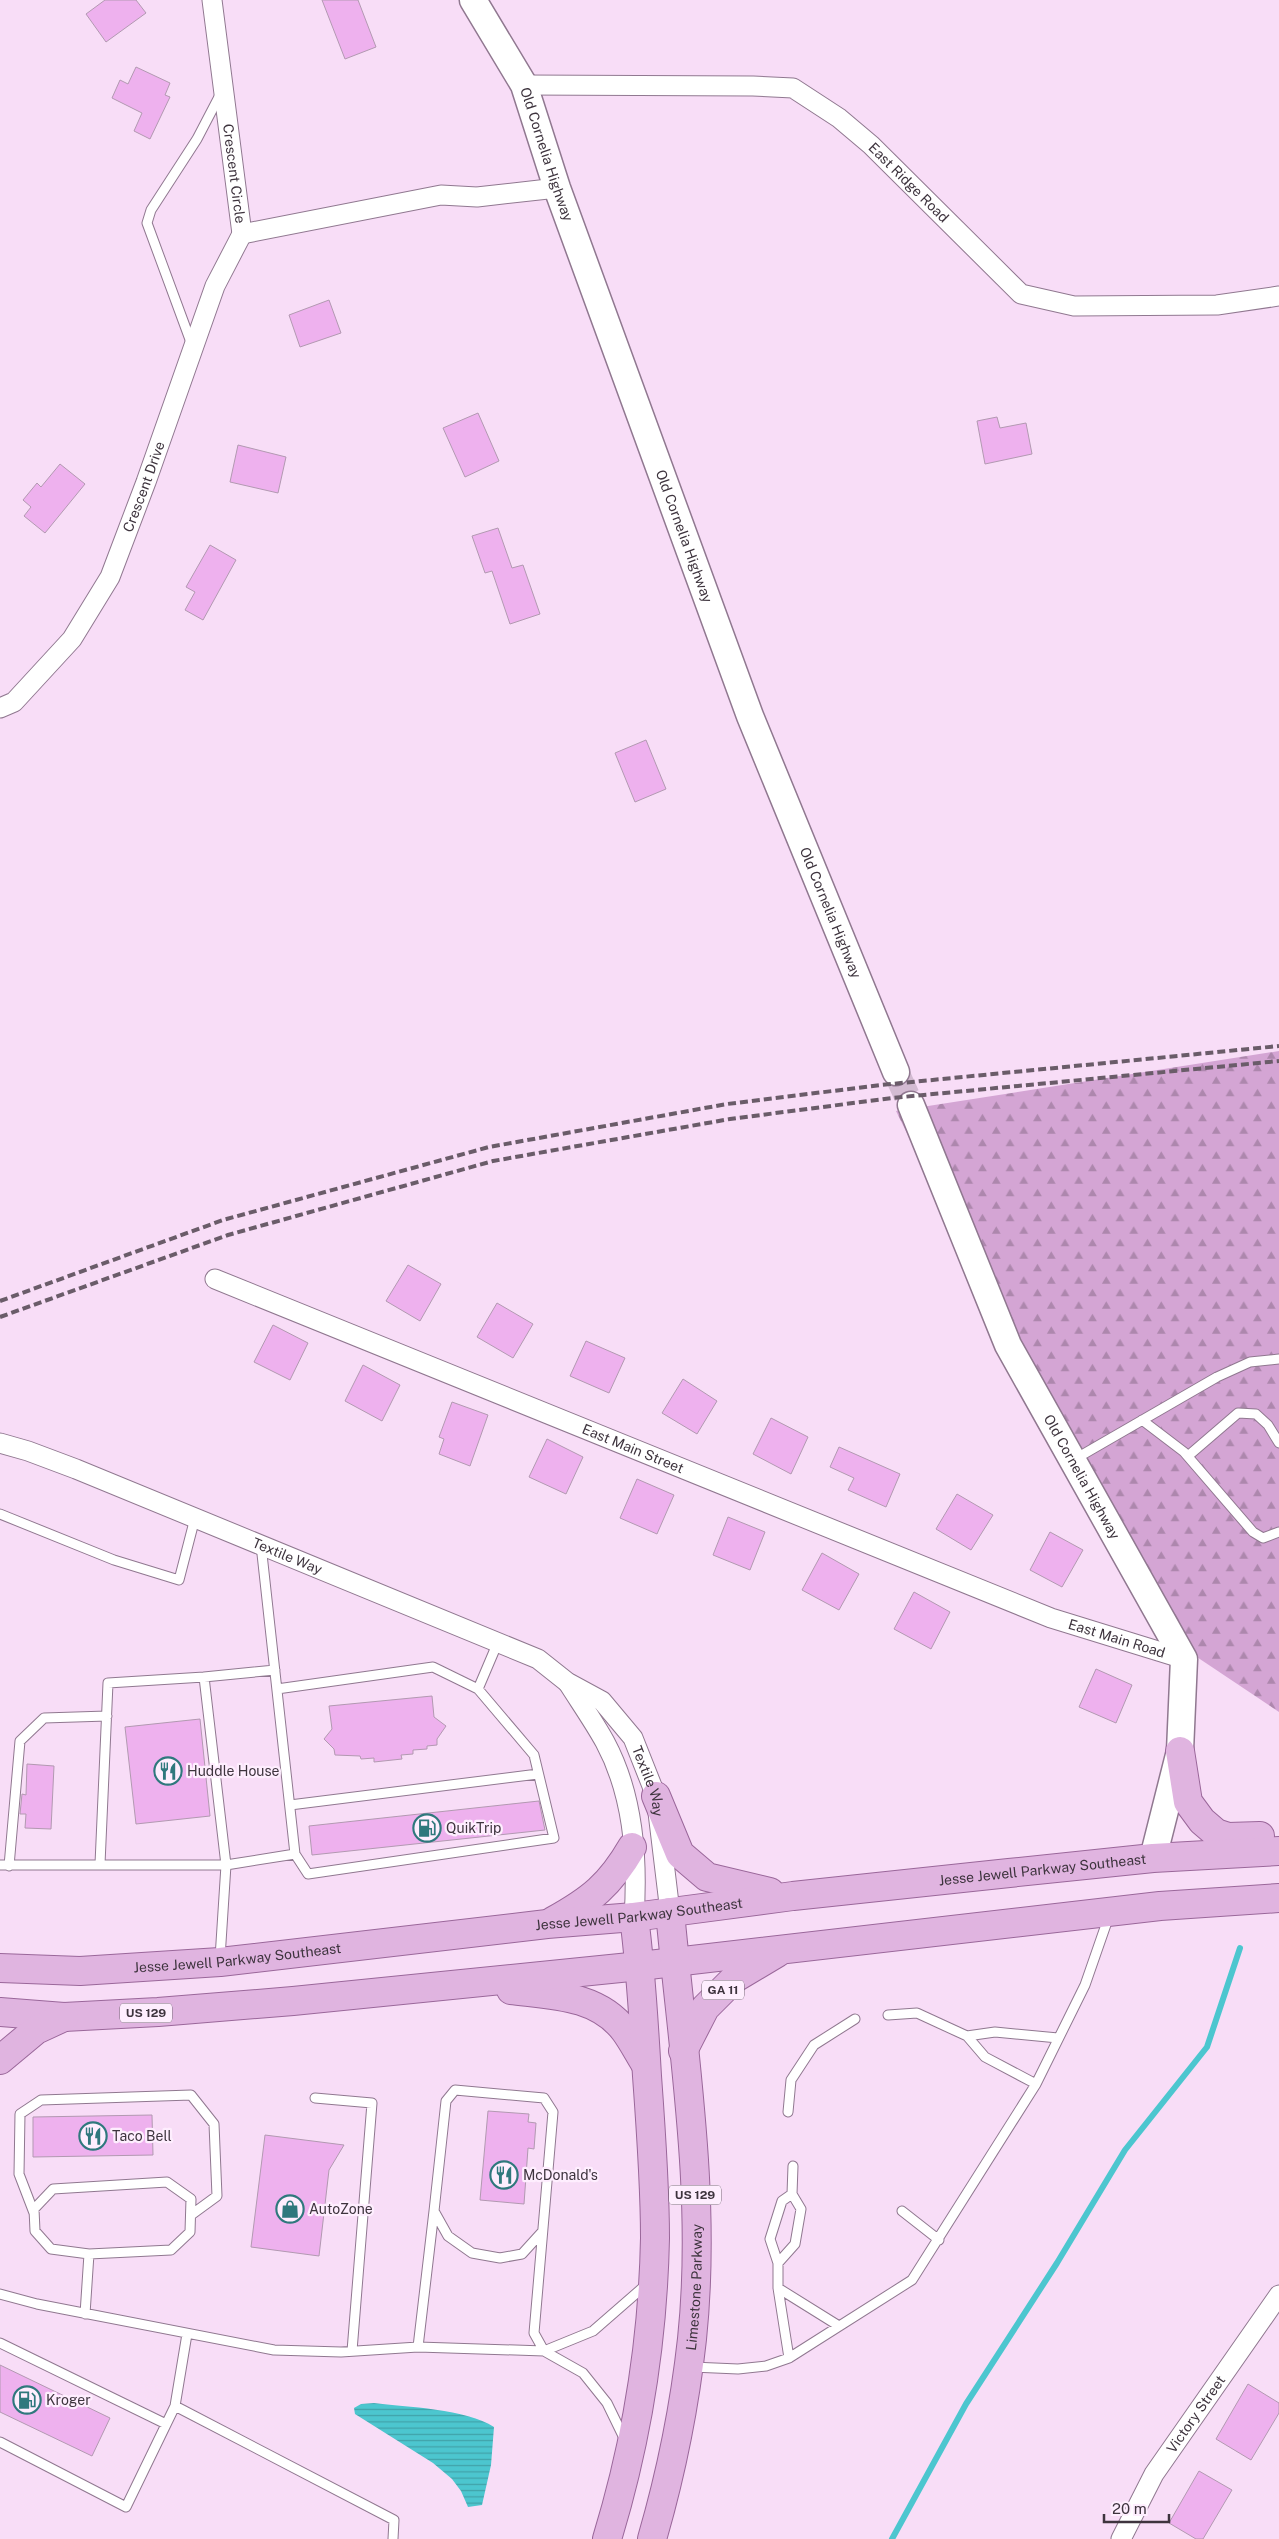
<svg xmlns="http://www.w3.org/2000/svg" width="1279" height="2539" viewBox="0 0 1279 2539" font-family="'Public Sans',sans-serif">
	<defs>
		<pattern id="forest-firs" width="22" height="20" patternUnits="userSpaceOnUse" patternTransform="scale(1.25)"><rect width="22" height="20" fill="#d4a5d4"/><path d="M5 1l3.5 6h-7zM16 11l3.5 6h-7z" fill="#ad87ad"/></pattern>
		<pattern id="water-rules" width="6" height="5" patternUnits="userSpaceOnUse" patternTransform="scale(1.25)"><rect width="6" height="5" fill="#4cc6cf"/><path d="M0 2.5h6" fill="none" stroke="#41a2a9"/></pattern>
	</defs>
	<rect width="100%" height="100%" fill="#f8ddf7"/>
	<path fill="url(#forest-firs)" d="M1279,1051V1712L1149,1625L896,1111Z"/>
	<path fill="url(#water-rules)" d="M374,2403C406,2407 467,2409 494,2427L491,2465L482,2505L468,2507L461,2491L452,2479L433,2463L355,2414L354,2408L361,2404Z"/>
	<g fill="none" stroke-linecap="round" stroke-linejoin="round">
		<path stroke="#4cc6cf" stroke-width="6" d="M892,2539L966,2404L1057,2263L1125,2150L1207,2047L1240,1948"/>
	</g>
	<path fill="#eeb1ee" stroke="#b299b1" d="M105,0H136L146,13L106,42L86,14Z
		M322,0H358L376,47L345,59Z
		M136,67L170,83L165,95L170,97L150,139L134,131L142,113L112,98L120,80L128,84Z
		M329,300L341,333L300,347L289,315Z
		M478,413L499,461L465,477L443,428Z
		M997,417L1000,428L1026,423L1032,454L985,464L977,421Z
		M238,445L286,457L278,493L230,482Z
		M60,464L85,484L45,533L24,516L31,507L23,500L37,483L41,487Z
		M498,528L512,568L523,565L540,614L510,624L492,571L485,573L472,536Z
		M210,545L236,560L203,620L185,610L195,592L186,587Z
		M646,740L666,789L635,802L615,753Z
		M408,1265L441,1284L420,1321L386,1301Z
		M497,1303L533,1324L513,1358L477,1337Z
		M273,1325L308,1343L290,1380L254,1362Z
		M586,1341L625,1358L609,1393L570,1376Z
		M363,1365L400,1385L382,1421L345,1401Z
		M683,1379L717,1401L697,1434L662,1413Z
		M452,1402L488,1415L470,1466L439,1454L444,1439L439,1437Z
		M771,1418L808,1437L791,1474L753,1454Z
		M547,1439L583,1457L566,1494L529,1477Z
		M839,1447L900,1474L886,1507L848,1490L854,1478L830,1467Z
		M637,1479L674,1495L657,1534L620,1518Z
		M957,1494L993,1515L971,1550L936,1529Z
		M728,1517L765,1532L750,1570L713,1555Z
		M1050,1532L1083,1550L1062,1587L1030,1570Z
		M822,1553L859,1574L839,1610L802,1590Z
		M914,1592L950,1612L931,1649L894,1629Z
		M1096,1669L1132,1685L1116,1723L1079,1707Z
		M432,1696L434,1717L446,1726L437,1739V1745L427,1746V1749L413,1750V1754L401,1755L402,1759L374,1762V1758L361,1759L360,1756L335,1755L334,1749L324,1739L332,1729L329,1706Z
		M200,1719L210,1816L136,1824L125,1727Z
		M27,1764L54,1766L51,1829L25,1828L26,1814H20L22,1794L26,1795Z
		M539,1801L545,1830L312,1855L309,1826Z
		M488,2111L529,2114L528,2122L536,2123L534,2149L528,2148L524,2204L480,2200Z
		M152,2115L153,2155L33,2157V2117Z
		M265,2135L344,2145L329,2170L319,2256L251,2247Z
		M0,2365L110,2418L92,2456L0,2412Z
		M1248,2384L1279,2403V2413L1251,2460L1216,2439Z
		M1199,2471L1232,2490L1203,2539H1196L1169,2523Z"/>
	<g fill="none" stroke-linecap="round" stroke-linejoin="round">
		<path stroke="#d3bbd2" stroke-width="26" stroke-dasharray="26 13" stroke-linecap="butt" d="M896,1072L911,1105"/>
		<g stroke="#907890" stroke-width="11">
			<path id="lane" d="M192,345L147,223L151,210L197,139L221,93
				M1142,1420L1184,1452L1253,1532L1263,1538L1279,1532
				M1188,1456L1238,1413L1256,1414L1268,1425L1279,1443
				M1075,1459L1217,1377L1250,1362L1279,1359
				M0,1514L114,1560L179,1580L195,1518
				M204,1677L226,1865L220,1958
				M277,1689L433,1667L478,1689L534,1755L554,1838L308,1874L295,1854
				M478,1689L498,1642
				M290,1805L538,1774
				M100,1864L108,1683L204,1677L275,1670
				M0,1865H226L295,1854L261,1545
				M9,1866L20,1741L44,1718L107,1716
				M888,2015L917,2013L967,2036L985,2057L1036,2084
				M967,2036L995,2032L1058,2038
				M315,2098L372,2103L352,2351
				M788,2112L791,2080L814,2045L855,2019
				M167,2182L191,2199L190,2232L171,2250L89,2254L51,2249L35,2231L34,2209L53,2189Z
				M902,2211L939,2240
				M34,2213L19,2174L20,2114L41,2100L191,2095L214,2124L217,2196L191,2215
				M542,2232L522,2254L500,2258L472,2253L448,2236L434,2211L446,2101L455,2090L544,2098L553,2112L534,2333L544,2351L583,2373L607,2403L625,2440
				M778,2263L795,2244L801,2209L792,2194L793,2166
				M778,2288L839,2326
				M0,2294L37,2304L274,2350L341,2352L418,2347L544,2351L593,2331L648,2283
				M85,2314L89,2254
				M0,2343L166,2424
				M418,2347L434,2211
				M789,2358L778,2288V2263L770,2239L782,2201L792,2194
				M692,2367L738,2369L766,2366L789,2358L912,2280L1036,2084L1085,1985L1109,1916
				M175,2406L187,2334
				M0,2442L126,2507L175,2406L394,2520L393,2539"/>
		</g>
		<g stroke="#907890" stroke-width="21">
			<g id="street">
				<path id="s1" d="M212,0L242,234"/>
				<path id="s2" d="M524,85L753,86L793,88L839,118L871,145L1021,294L1074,306L1217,305L1279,296"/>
				<path d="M242,234L441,195L477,197L557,188"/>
				<path id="s3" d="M0,708L14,702L72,639L110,577L146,482L215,286L242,234"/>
				<path id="s4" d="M215,1279L1051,1618L1184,1659"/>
				<path id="s5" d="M0,1443L28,1451L76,1469L538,1659L567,1682L602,1701L633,1738L656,1796L670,1912"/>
				<path d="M568,1683C580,1702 594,1722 605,1742C633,1794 638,1859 634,1917"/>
				<path id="s6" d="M1121,2539L1154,2474L1279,2295"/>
			</g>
		</g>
		<g stroke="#907890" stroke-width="29">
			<g id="secondary">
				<path id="s7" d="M473,0L524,85L557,188L750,716L896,1072"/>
				<path id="s8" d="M911,1105L1008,1345L1184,1659L1180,1751L1153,1858"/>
			</g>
		</g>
		<g stroke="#9a679a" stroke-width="30">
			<g id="primary">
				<path d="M1180,1751L1188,1802L1202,1821L1216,1833L1228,1837L1260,1836"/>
				<path d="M656,1796L680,1854L707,1877L770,1892"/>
				<path d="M553,1921C591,1900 610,1885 632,1847"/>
				<path id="s9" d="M0,1968L80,1971L220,1962L547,1924L634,1917L793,1896L1009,1873L1153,1858L1279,1851"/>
				<path d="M511,1990C552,1995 598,1995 625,2031C633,2042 639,2054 646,2065"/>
				<path d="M0,2012L64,2017L158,2012L293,2001L640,1966L1160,1906L1279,1898"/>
				<path d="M683,2051L705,2008L735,1978L777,1953"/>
				<path d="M0,2060L36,2030L64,2017"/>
				<path d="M607,2539C637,2441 653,2340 655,2238C655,2184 651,2130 647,2076C644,2023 641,1970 634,1917"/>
				<path id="s10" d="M652,2539C670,2477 685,2403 692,2339C707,2197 683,2053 670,1912"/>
			</g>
		</g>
		<use href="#lane" stroke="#fff" stroke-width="9"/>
		<use href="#street" stroke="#fff" stroke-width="19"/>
		<use href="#secondary" stroke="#fff" stroke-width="26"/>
		<use href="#primary" stroke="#e0b4e0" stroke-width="28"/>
		<path stroke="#6a5c69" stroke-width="4" stroke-dasharray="8 4" stroke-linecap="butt" d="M0,1301L223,1220L489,1147L727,1104L881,1085L1279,1046
			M0,1317L228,1235L493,1161L730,1119L892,1098L1279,1061"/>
	</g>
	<defs>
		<g id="restaurant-ring" transform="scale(1.4375)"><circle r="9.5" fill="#feeefe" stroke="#2f787d" stroke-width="1.5"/><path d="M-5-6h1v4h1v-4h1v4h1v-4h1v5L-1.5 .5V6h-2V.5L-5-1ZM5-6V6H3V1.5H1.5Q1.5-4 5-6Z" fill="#2f787d"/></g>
		<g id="fuel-ring" transform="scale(1.4375)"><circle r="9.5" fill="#feeefe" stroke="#2f787d" stroke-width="1.5"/><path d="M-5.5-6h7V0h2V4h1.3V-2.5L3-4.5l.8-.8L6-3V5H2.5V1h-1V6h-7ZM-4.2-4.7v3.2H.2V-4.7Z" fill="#2f787d"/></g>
		<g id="shop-ring" transform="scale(1.4375)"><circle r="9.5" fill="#feeefe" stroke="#2f787d" stroke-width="1.5"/><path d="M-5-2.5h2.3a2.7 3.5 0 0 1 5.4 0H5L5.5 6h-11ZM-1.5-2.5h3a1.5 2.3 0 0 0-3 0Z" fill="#2f787d"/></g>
	</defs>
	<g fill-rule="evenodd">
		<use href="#restaurant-ring" x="168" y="1771"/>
		<use href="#fuel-ring" x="427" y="1828"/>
		<use href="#restaurant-ring" x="93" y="2136"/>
		<use href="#restaurant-ring" x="504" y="2175"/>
		<use href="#shop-ring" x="290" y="2209"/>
		<use href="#fuel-ring" x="27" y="2400"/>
	</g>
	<g text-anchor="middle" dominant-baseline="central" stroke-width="4.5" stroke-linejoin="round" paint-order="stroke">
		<g fill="#feeefe" stroke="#786c78" stroke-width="1">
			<rect x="702" y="1980.5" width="42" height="19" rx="4"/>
			<rect x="120" y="2003.5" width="52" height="19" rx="4"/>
			<rect x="669" y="2185.5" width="52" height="19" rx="4"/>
		</g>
		<g font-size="12" font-weight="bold" fill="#3e343e">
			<text x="723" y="1990">GA 11</text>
			<text x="146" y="2013">US 129</text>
			<text x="695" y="2195">US 129</text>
		</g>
		<g font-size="14" fill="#3e343e" stroke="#feeefe">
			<text stroke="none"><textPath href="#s7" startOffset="172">Old Cornelia Highway</textPath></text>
			<text stroke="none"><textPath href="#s1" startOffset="175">Crescent Circle</textPath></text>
			<text stroke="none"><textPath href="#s2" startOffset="419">East Ridge Road</textPath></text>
			<text stroke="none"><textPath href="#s3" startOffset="270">Crescent Drive</textPath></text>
			<text stroke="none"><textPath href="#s7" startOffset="578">Old Cornelia Highway</textPath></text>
			<text stroke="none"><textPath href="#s7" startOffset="982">Old Cornelia Highway</textPath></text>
			<text stroke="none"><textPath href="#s4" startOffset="451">East Main Street</textPath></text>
			<text stroke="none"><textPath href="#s8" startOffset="410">Old Cornelia Highway</textPath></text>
			<text stroke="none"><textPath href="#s5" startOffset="309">Textile Way</textPath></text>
			<text stroke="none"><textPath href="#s4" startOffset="971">East Main Road</textPath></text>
			<text stroke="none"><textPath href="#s5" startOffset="751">Textile Way</textPath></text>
			<text stroke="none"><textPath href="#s9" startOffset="1048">Jesse Jewell Parkway Southeast</textPath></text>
			<text stroke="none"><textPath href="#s9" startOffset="642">Jesse Jewell Parkway Southeast</textPath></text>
			<text stroke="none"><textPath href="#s9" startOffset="238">Jesse Jewell Parkway Southeast</textPath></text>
			<text stroke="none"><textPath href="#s10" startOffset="256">Limestone Parkway</textPath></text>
			<text stroke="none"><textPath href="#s6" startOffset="146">Victory Street</textPath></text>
		</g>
		<g font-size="14" fill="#3e343e" stroke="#feeefe" text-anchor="start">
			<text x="187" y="1771">Huddle House</text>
			<text x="446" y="1828">QuikTrip</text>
			<text x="112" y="2136">Taco Bell</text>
			<text x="523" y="2175">McDonald's</text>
			<text x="309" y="2209">AutoZone</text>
			<text x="46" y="2400">Kroger</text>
		</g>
	</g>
	<path d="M1104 2514v8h65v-8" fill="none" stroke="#3e343e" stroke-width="2.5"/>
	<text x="1112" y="2514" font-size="15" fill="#3e343e" stroke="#feeefe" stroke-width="4" paint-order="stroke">20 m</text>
</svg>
